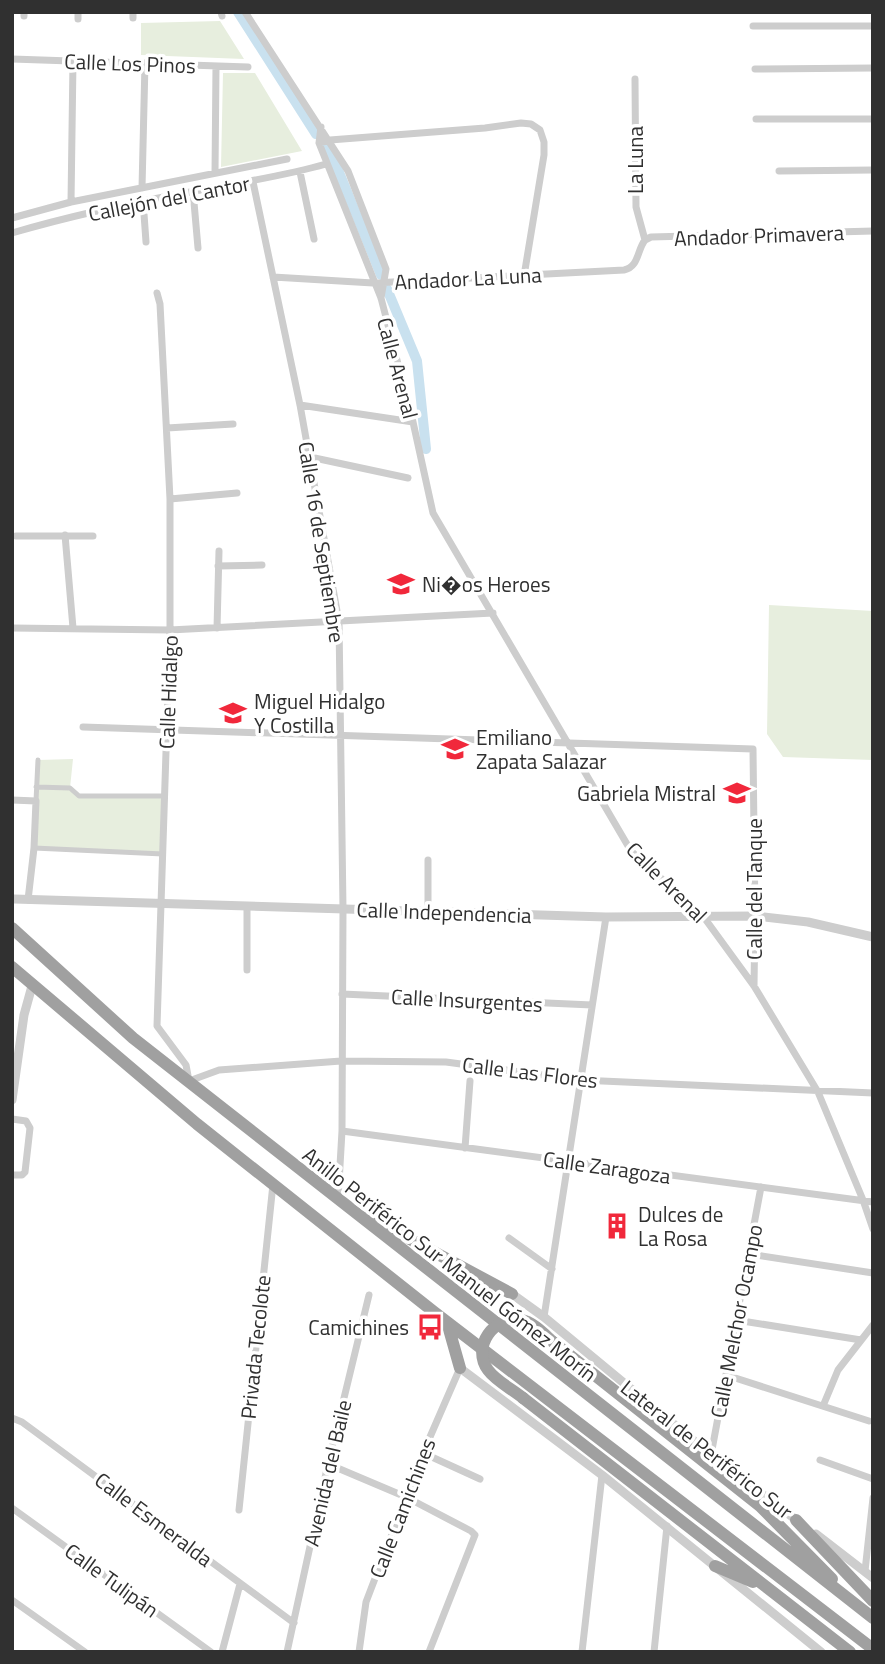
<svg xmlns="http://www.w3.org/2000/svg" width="885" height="1664" viewBox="0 0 885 1664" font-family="'Titillium Web',sans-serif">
	<rect width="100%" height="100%" fill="#fff"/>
	<path fill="#e7eede" d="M220,21L244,59L141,55V23Z
		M223,73H255L302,151L221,167Z
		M769,605L873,611V760L783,757L767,734Z
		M73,759L70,788L79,796H165L163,854L34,848L38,760Z"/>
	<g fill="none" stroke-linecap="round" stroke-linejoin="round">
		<path stroke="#c9e1ef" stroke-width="10" d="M238,12L316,134
			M323,144L336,165L381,275
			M387,289L417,361L426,449"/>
		<path stroke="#cdcdcd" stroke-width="5" d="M36,787L70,788L79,796H165
			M36,801L38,760
			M34,848L163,854"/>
		<path stroke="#cdcdcd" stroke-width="7" d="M133,12V18
			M221,12L222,16
			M245,12L348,171L386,269L381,298
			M24,16V12
			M78,19V12
			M753,26H873
			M12,59L248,67
			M755,69L873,68
			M635,79L636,207L645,240
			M756,119H873
			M321,127L319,143L381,298L413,422L433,513L631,851L703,916L754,986L818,1092L863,1200L873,1229
			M319,143L330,140L485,128L521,123L531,124L540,130L544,142V155L524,276
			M779,171L873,170
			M300,172L314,239
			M215,173L216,66
			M253,182L300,405L339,622L343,909L342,1131L338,1200
			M142,188L145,63
			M193,191L198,248
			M143,200L146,242
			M71,202L73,61
			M12,218L71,202L287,159
			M12,233C70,216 130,203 190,192C236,183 281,177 326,164
			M645,240L651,237L873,231
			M273,277L373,283L624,270C639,267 637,250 645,240
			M157,293L160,304L170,499V630L157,1026L186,1065L189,1081L219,1070L341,1061L446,1062L580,1080L873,1093
			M300,405L413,422
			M167,428L233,424
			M310,457L408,478
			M170,499L237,493
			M65,535L73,628
			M16,536H93
			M218,566L262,565
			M12,628L170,630L493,613
			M217,628L219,551
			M83,727L753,749L755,916L754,986
			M12,800L36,801L34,848L28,900
			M428,860V912
			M247,907V970
			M342,994L592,1005
			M12,1119L26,1121L30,1128L25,1172L22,1175H12
			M342,1131L873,1202
			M465,1148L470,1081
			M509,1238L552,1269
			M749,1254L873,1273
			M544,1317L606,917
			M736,1320L861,1340
			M726,1375L869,1421
			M823,1406L838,1370L873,1325
			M12,1418L22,1422L294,1623
			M423,1453L480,1479
			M711,1455L761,1187
			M820,1460L873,1479
			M328,1464L406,1497L471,1531L475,1535L429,1652
			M12,1508L211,1652
			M239,1510L273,1184
			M865,1571L873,1498
			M12,1600L85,1652
			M222,1652L240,1584
			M287,1652L328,1464L369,1295
			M359,1652L366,1602L423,1453L460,1368
			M582,1652L602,1475
			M654,1652L667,1526"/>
		<path stroke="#cdcdcd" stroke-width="9" d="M14,899L606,917L755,916L808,922L873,937
			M12,1100L24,1015L32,986
			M512,1294L544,1317L711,1455L799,1522
			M460,1368L602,1475L821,1652
			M816,1534L873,1578"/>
		<path stroke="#a0a0a0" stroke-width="12" d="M12,928L133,1038L873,1618
			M12,967L197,1124L434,1312L873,1649
			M369,1217L512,1294
			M447,1322L460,1368
			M553,1342L760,1506L832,1579
			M523,1398L850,1652
			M796,1520L873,1601
			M715,1566L753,1582"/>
		<path stroke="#a0a0a0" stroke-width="12" d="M523,1398C512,1389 496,1381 488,1370C471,1347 494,1315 521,1320C533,1322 544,1334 553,1342"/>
	</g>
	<defs>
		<g id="school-bare" transform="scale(2.1)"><path d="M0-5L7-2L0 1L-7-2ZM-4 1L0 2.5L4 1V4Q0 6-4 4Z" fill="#f1283b" stroke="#fff" stroke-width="2.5" paint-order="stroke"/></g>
		<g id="building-bare" transform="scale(2.1)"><path d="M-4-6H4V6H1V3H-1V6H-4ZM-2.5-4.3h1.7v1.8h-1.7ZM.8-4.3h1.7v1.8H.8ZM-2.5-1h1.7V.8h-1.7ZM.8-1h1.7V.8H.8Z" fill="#f1283b" stroke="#fff" stroke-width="2.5" paint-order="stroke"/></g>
		<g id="bus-bare" transform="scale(2.1)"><path d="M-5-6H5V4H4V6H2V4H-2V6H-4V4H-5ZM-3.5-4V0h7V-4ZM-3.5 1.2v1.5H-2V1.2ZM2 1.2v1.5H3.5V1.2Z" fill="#f1283b" stroke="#fff" stroke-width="2.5" paint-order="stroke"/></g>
	</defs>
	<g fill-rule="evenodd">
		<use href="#school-bare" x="401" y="584"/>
		<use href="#school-bare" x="233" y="713"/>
		<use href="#school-bare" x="455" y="749"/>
		<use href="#school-bare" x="737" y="793"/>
		<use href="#building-bare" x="617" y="1226"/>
		<use href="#bus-bare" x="430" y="1327"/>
	</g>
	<g text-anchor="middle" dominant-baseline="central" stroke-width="7" stroke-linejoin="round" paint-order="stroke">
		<g font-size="21" fill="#303030" stroke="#fff">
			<text transform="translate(130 63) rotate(2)">Calle Los Pinos</text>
			<text transform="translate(635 160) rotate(-90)">La Luna</text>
			<text transform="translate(169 198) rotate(-11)">Callejón del Cantor</text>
			<text transform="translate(759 235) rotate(-2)">Andador Primavera</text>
			<text transform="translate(468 278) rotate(-3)">Andador La Luna</text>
			<text transform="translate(398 368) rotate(75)">Calle Arenal</text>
			<text transform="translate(322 542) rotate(81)">Calle 16 de Septiembre</text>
			<text transform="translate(168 692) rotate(-88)">Calle Hidalgo</text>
			<text transform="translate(667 882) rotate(45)">Calle Arenal</text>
			<text transform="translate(754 889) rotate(-90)">Calle del Tanque</text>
			<text transform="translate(444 912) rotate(2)">Calle Independencia</text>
			<text transform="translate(467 1000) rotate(3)">Calle Insurgentes</text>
			<text transform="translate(530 1072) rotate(7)">Calle Las Flores</text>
			<text transform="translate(607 1167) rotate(8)">Calle Zaragoza</text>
			<text transform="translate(450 1264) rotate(38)">Anillo Periférico Sur Manuel Gómez Morín</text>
			<text transform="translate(736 1321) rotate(-79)">Calle Melchor Ocampo</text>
			<text transform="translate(255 1347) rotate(-84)">Privada Tecolote</text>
			<text transform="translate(707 1449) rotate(38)">Lateral de Periférico Sur</text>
			<text transform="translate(327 1473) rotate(-77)">Avenida del Baile</text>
			<text transform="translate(402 1508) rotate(-69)">Calle Camichines</text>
			<text transform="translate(154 1519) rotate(37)">Calle Esmeralda</text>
			<text transform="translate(112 1580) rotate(36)">Calle Tulipán</text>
		</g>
		<g font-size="21" fill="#303030" stroke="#fff" text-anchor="start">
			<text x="422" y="584">Ni�os Heroes</text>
			<text x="254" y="701">Miguel Hidalgo<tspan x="254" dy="24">Y Costilla</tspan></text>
			<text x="476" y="737">Emiliano<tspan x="476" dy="24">Zapata Salazar</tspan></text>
			<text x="716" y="793" text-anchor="end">Gabriela Mistral</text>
			<text x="638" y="1214">Dulces de<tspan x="638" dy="24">La Rosa</tspan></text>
			<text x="409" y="1327" text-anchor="end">Camichines</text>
		</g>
	</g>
	<rect width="885" height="1664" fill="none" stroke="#303030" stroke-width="28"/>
</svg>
